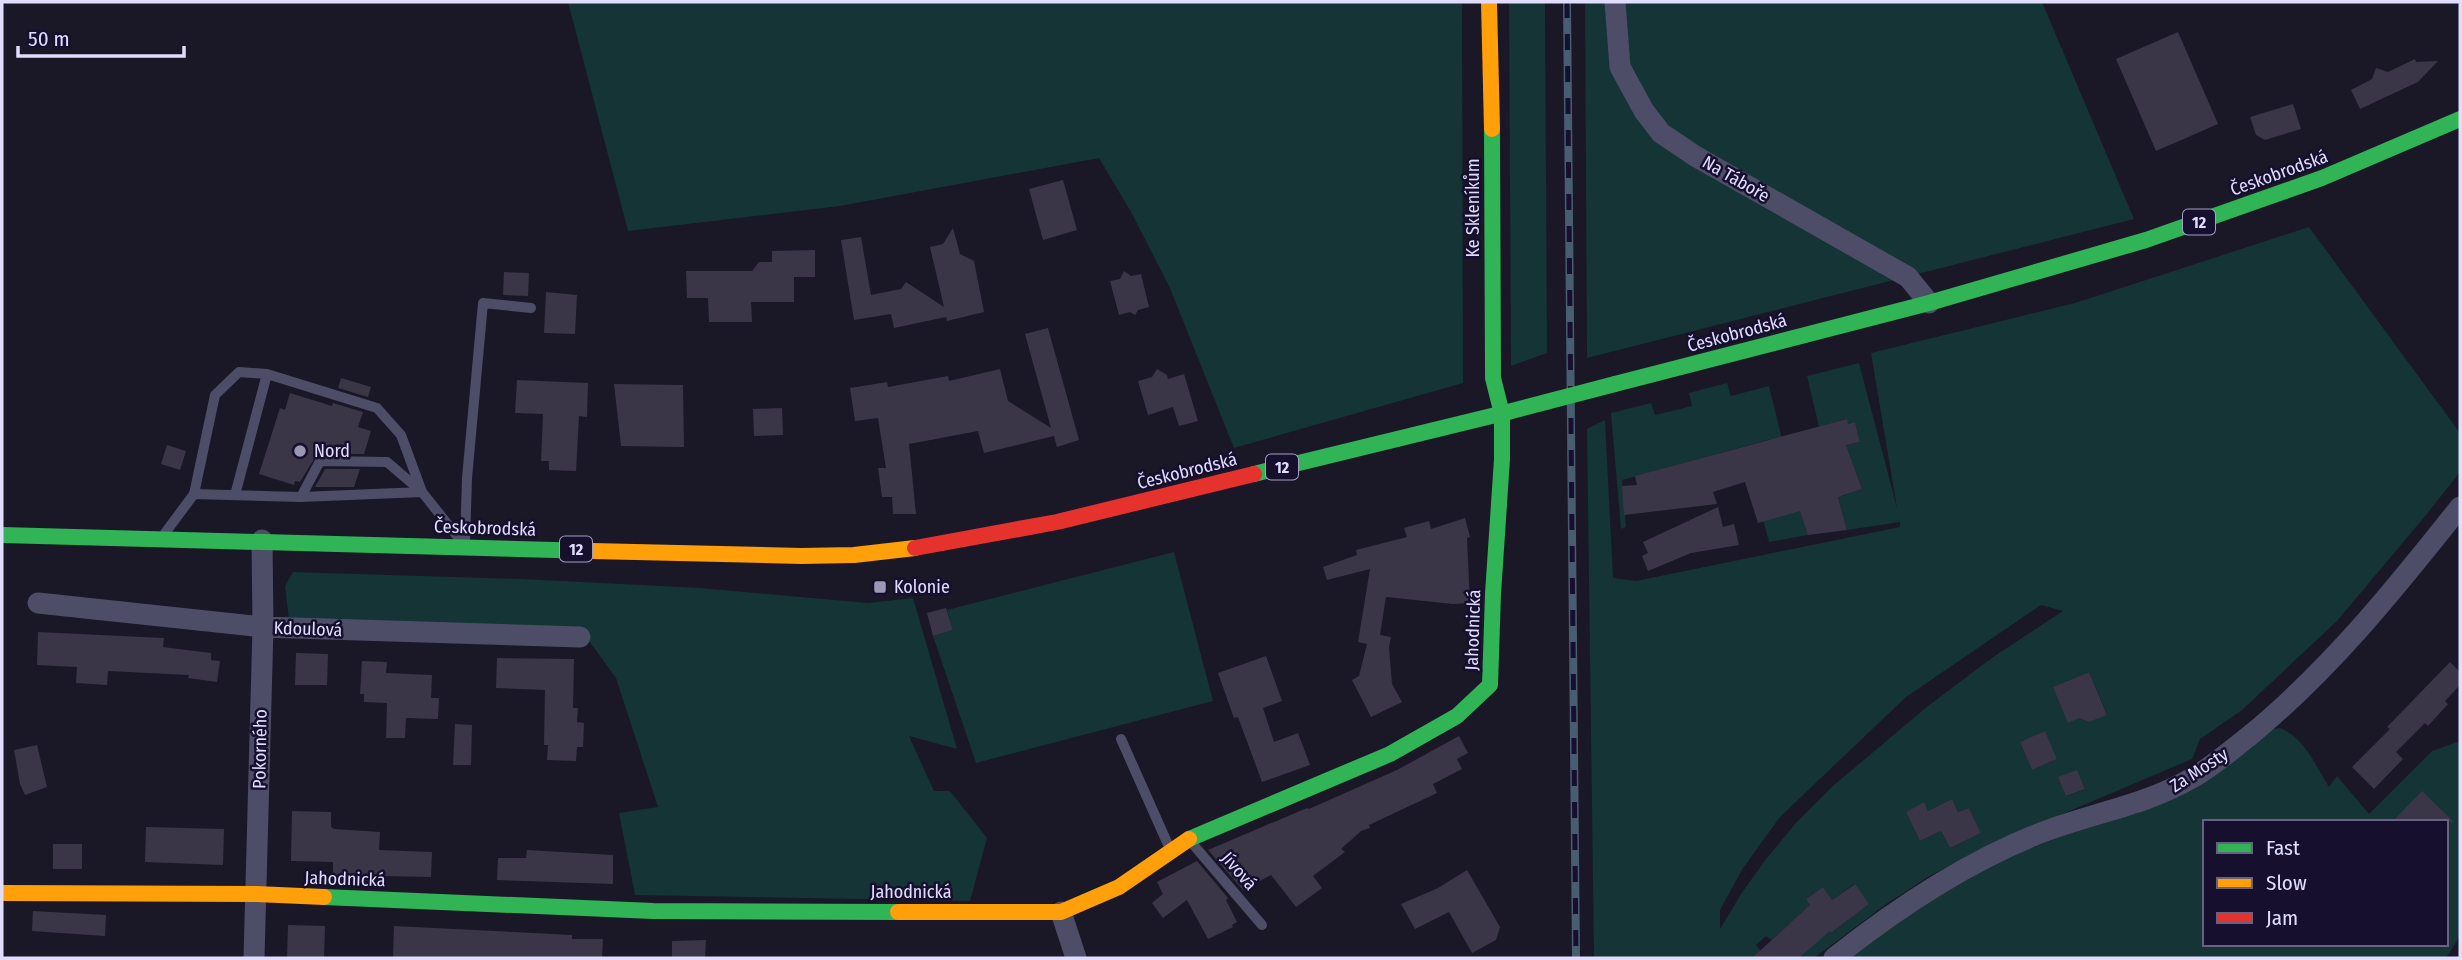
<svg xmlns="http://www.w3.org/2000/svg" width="2462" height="960" viewBox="0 0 2462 960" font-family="'Fira Sans Condensed',sans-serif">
	<rect width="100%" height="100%" fill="#1a1727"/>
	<path fill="#143435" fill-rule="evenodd" d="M568,2H1462L1463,383L1234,448L1170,288L1131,212L1099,158L840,206L628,231Z
		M1509,2H1545L1547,353L1511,366Z
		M1585,2H2042L2134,219L1587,358Z
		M2309,227L2460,433V472L2426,515L2337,621L2242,710L2200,739L2192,759L1987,846L1928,877L1885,905L1814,958H1799L1810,948L1789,924L1772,940L1766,936L1756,945L1767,958H1594L1587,429L1605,420L1613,578L1636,581L1900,527V522L1847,530L1835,486L1838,485L1842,496L1862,489L1846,445L1860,442L1855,422L1848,424L1846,419L1819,427L1807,376L1859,363L1897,508L1871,353L2075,303ZM2041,605L2063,611L1993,657L1928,706L1834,785L1796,823L1766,859L1741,894L1720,929V910L1743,868L1780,817L1906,697ZM2089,672L2107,714L2089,722L2079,718L2053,687ZM2045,732L2057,759L2032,770L2020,742ZM2077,771L2085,789L2067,796H2066ZM1952,799L1958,812L1969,808L1981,833L1950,848L1941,831L1920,841L1906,812L1923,803L1928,811ZM1854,884L1869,904L1831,933L1806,899L1823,887L1832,900Z
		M1727,383L1731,396L1769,386L1798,504L1808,535L1769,542L1753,482L1771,439L1622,480L1626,527L1621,529L1611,413L1651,403L1655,415L1692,406L1689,393Z
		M1174,552L1213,701L976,763L933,636L953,630L947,610Z
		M293,572L522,579L700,588L868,603L913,598L957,749L909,736L934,791H950L987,838L970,901L635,895L619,813L658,807L616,678L579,627L289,620L285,586Z
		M2280,728C2304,737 2316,766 2329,787L2337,776L2369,814L2432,751L2460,741V936L2446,958H1849L1965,875L2096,822L2269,730ZM2205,822H2446V944H2205Z"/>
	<path fill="#3a3648" d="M2178,32L2218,124L2156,151L2116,59Z
		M2415,59L2416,62L2438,61L2418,82L2360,109L2351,90L2372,79L2376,68L2388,72Z
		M2293,104L2301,129L2265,140L2256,135L2250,117Z
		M1063,180L1077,230L1043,240L1029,189Z
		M953,228L960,254L974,261L984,312L947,321L946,317L894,328L891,314L854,320L841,240L861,237L871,295L901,289L906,282L944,307L930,247L943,244Z
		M815,250V277H794V302H751L752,322H709L708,298H687L686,271H752L759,262H772V251Z
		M1124,271L1131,276L1141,274L1149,307L1138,310L1135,315L1130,312L1119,315L1110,281L1120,279Z
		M504,272L529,273L528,296L503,295Z
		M546,292L577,295L575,334L544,333Z
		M1048,328L1079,440L1057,447L1054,436L984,453L978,431L909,444L916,514H893L892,497H882L878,468H886L878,418L855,421L850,388L887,382L888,387L948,376L949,381L1000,369L1008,401L1051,428L1025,334Z
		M1157,369L1167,375L1168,379L1184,374L1198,421L1179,426L1173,407L1148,415L1138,381L1152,377Z
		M341,378L371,387L368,397L338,388Z
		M517,380L588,383L587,417L579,416L576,471L549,470V461H541L543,414L515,413Z
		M614,384L683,385L684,447L621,446Z
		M290,393L332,406L333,403L363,412L358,427L371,431L364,454H317L300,482L295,481L294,485L259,474L280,408L285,410Z
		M782,408L783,435L754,436L753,409Z
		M1847,419L1848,424L1855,422L1860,442L1846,445L1862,489L1838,497L1847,530L1808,535L1800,511L1758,523L1745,482L1713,492L1717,504L1624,515L1622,486L1637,485L1635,476Z
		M167,445L186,451L180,470L161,464Z
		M325,469H360L354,487H315Z
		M1718,507L1723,527L1734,524L1739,545L1691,553L1648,571L1642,556L1648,553L1643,542Z
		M1465,518L1470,537L1467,538L1470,603L1453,604L1386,597L1380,635L1391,637L1389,648L1392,684L1402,702L1371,717L1352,680L1359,676L1367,644L1358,642L1370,569L1327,580L1323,567L1357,555L1356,550L1407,537L1404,528L1429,521L1431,529Z
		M946,608L953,630L933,636L927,613Z
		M38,632L164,638L163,647L211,653V660L220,661L217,682L188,678L189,675L108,671L107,685L76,683L77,667L37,665Z
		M296,653L328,654L327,685H295Z
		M1266,656L1282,701L1263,708L1274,742L1298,733L1310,765L1262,782L1238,717L1234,718L1218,673Z
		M497,658L574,659L573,708H578L577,722L584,723L583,747H577L576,761L547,760L548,745H544L545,690L496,688Z
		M362,661L387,662L386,673L432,675L431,698H439L438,719L406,718L405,738H386L387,703L364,702V694H360Z
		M2450,662L2460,672V685L2445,701L2448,704L2428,726L2425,723L2396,752L2403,759L2374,789L2352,767L2390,729L2387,727Z
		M2089,672L2107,715L2089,722L2079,718L2068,723L2053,687Z
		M455,724L472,725L471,765H453Z
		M2045,731L2057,759L2032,770L2020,742Z
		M1459,736L1468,753L1457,759L1462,769L1433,784L1437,793L1369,825L1370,828L1361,831L1341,849L1345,852L1313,876L1322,888L1296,907L1271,875L1243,890L1208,850L1307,808L1309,809L1397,770Z
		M37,745L47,787L25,795L20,784L14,750Z
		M2077,770L2085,789L2066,796L2058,777Z
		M2422,791L2454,822H2392Z
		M1952,799L1958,812L1969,808L1981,833L1950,848L1941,831L1920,841L1906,812L1924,802L1928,811Z
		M292,811L331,812V827L334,829L380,832L379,850L432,852L431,877L383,876V882L333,880V862L291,861Z
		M146,827L224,829L223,865L145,862Z
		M53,844H82V869H53Z
		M527,850L613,855V884L497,880L498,858H526Z
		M1197,861L1228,898L1226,900L1237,922L1232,925L1233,927L1208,939L1187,900L1163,918L1152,903L1163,894L1157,882Z
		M1467,870L1500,927L1496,940L1472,953L1449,912L1415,929L1401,904L1438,888Z
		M1855,884L1869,904L1831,933L1830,931L1799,958H1752L1810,905L1806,899L1823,887L1832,900Z
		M33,911L106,915L105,936L32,931Z
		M288,925L325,926L324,958H287Z
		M394,926L572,935V939H603L602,958H393Z
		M706,940L705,958H672V941Z"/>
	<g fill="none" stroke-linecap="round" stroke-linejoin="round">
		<path stroke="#4e4d68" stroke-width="10" d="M235,495L267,374
			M301,497L320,461L387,462L422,492L461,541
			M165,533L194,494L215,395L239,372L267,374L377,408L401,435L422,492L301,497L194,494
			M465,543L467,478L483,303L531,308
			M1121,739L1170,849
			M1191,842L1262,925"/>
		<path stroke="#4e4d68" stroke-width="21" d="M1615,2L1620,67L1644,111L1661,133L1695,156L1908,277L1929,303
			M38,603L263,627L580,637
			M1061,912L1076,958
			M254,958L263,627L262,540
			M1834,958C1897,908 1967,861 2043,832C2092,813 2146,805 2192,778C2212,767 2230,751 2248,737C2329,671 2395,589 2460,507"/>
		<path stroke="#30b455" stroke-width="16" d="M1615,384L1929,303L2146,240L2322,178L2460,119
			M1254,474L1508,412
			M2,535L592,551
			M1189,839L1390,754L1457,716L1490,685L1493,594L1502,459V414L1493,378L1492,129
			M324,897L653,911L898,912"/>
		<path stroke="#ff9f0a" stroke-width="16" d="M1489,2L1492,129
			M592,551L801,556L854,555L915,548
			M2,893L256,894L324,897
			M898,912H1061L1119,887L1189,839"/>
		<path stroke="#e5322d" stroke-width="16" d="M915,548L1057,522L1254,474"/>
		<g stroke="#485d70" stroke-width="8">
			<path id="rail" d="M1567,2L1576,958"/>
		</g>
		<use href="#rail" stroke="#16102e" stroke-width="5" stroke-dasharray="16" stroke-linecap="butt"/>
		<path stroke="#30b455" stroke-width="16" d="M1508,412L1615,384"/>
	</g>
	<g fill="#9b98b3" stroke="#16102e" stroke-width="2.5">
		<circle cx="300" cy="451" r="7"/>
		<rect x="873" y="580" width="14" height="14" rx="3.5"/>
	</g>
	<g text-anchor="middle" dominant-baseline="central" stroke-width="5" stroke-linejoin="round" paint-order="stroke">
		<g fill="#16102e" stroke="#a4a0c0" stroke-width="2">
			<rect x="2183" y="209.5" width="32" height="25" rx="5"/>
			<rect x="1266" y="454.5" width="32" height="25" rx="5"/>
			<rect x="560" y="536.5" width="32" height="25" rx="5"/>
		</g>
		<g font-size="16" font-weight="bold" fill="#e1ddff">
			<text x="2199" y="222">12</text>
			<text x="1282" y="467">12</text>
			<text x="576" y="549">12</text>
		</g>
		<g font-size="18" fill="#e1ddff" stroke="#16102e">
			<text transform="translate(2279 173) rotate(-20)">Českobrodská</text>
			<text transform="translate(1736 179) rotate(30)">Na Táboře</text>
			<text transform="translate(1473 208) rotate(-90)">Ke Skleníkům</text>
			<text transform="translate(1737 333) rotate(-15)">Českobrodská</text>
			<text transform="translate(1187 471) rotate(-14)">Českobrodská</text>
			<text transform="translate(485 528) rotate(2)">Českobrodská</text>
			<text transform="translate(308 629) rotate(2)">Kdoulová</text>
			<text transform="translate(1473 630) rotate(-88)">Jahodnická</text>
			<text transform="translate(260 749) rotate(-89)">Pokorného</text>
			<text transform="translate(2199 770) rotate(-33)">Za Mosty</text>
			<text transform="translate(1239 871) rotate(49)">Jívová</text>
			<text transform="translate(345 879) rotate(2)">Jahodnická</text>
			<text x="911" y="892">Jahodnická</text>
		</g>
		<g font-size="18" fill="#e1ddff" stroke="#16102e" text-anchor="start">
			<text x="314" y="451">Nord</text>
			<text x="894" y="587">Kolonie</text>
		</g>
	</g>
	<rect width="2462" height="960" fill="none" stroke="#e1ddff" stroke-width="7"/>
	<rect x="2203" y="820" width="245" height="126" fill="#16102e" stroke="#676282" stroke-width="2"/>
	<rect x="2217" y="843" width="35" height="10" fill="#30b455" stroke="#676282" stroke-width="2"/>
	<text x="2266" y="855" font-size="21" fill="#e1ddff">Fast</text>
	<rect x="2217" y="878" width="35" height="10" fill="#ff9f0a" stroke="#676282" stroke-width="2"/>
	<text x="2266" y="890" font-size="21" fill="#e1ddff">Slow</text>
	<rect x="2217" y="913" width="35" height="10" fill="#e5322d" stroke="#676282" stroke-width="2"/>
	<text x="2266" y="925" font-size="21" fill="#e1ddff">Jam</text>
	<path d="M18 46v10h166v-10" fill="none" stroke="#e1ddff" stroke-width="3.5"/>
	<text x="28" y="46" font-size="21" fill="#e1ddff" stroke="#16102e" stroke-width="5" paint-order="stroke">50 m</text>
</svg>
